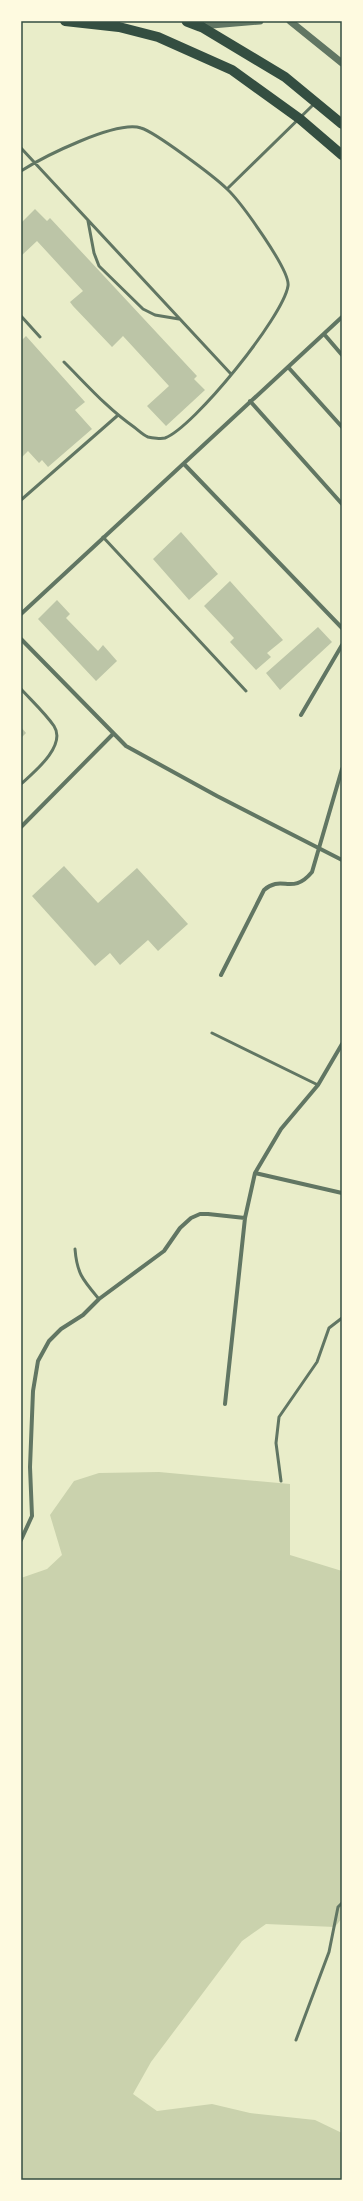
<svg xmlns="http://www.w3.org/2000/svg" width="363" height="2201" viewBox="0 0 363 2201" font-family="'Public Sans',sans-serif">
	<rect width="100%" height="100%" fill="#e9edc9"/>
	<path fill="#cad2ad" d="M159,1472L290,1484V1555L342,1571V1918L335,1927L266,1924L242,1941L151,2062L133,2094L157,2111L212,2104L250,2113L315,2120L342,2133V2180H21V1578L47,1569L62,1555L50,1515L74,1481L99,1473Z"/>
	<path fill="#bcc5a7" d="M35,209L47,221L50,218L197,376L194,379L205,390L166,426L147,406L169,386L123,336L112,347L73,306L70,302L83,291L37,241L21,256V223Z
		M26,336L85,402L75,410L92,429L48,467L42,460L39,463L28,451L21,458V341Z
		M181,532L218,574L189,600L153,559Z
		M230,581L283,640L267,653L271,657L256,670L230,642L234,638L204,606Z
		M57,600L70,614L66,618L98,651L103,645L117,661L96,681L38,619Z
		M318,627L332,642L280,690L266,673Z
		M21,727L26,733L21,738Z
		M64,866L98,903L137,868L188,924L158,951L148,940L120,965L110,953L95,966L32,896Z"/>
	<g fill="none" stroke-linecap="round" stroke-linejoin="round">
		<path stroke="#617663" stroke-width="3" d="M21,148L231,374
			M21,171C43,157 116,120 141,128C155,132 215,177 227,189C240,201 291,271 288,286C283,317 194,427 165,438C161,439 152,438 148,437C143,435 138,430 134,427C108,409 87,385 64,362
			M227,189L314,104
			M88,221L94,253L99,266L143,309L155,315L179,319
			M21,316L40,337
			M21,500L117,416
			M103,537L246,691
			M21,689C32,701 45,713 54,726C67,746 33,773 21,784
			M212,1033L318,1085
			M75,1249C77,1274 83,1280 99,1299
			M281,1481L276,1443L279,1417L317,1362L329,1328L342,1318
			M296,2040L329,1952L338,1907L342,1903"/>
		<path stroke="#617663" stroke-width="4" d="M324,334L342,355
			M288,367L342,427
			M250,401L342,504
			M184,464L342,628
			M21,614L342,317
			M21,639L126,746L217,796L342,860
			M301,715L342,645
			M21,827L113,734
			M221,975L264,890C282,874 292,896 312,872L342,769
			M255,1173L342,1193
			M225,1404L245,1218L255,1173L281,1129L318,1085L342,1044
			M21,1540L32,1516L30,1467L33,1391L38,1361L49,1341L61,1329L83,1315L99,1299L164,1251L180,1228L191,1218L200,1214H208L245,1218"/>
		<path stroke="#617663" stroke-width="7" d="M290,21L342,63
			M200,26L260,21"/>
		<path stroke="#344e41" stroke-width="10" d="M65,21L119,27L158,37L232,70L300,119L342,155
			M200,26L285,77L342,124"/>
		<path stroke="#344e41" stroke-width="11" d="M187,21L200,26"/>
	</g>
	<rect width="363" height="2201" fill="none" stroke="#fefae0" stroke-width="44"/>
	<rect x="22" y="22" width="319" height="2157" fill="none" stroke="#344e41" stroke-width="1.5"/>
</svg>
